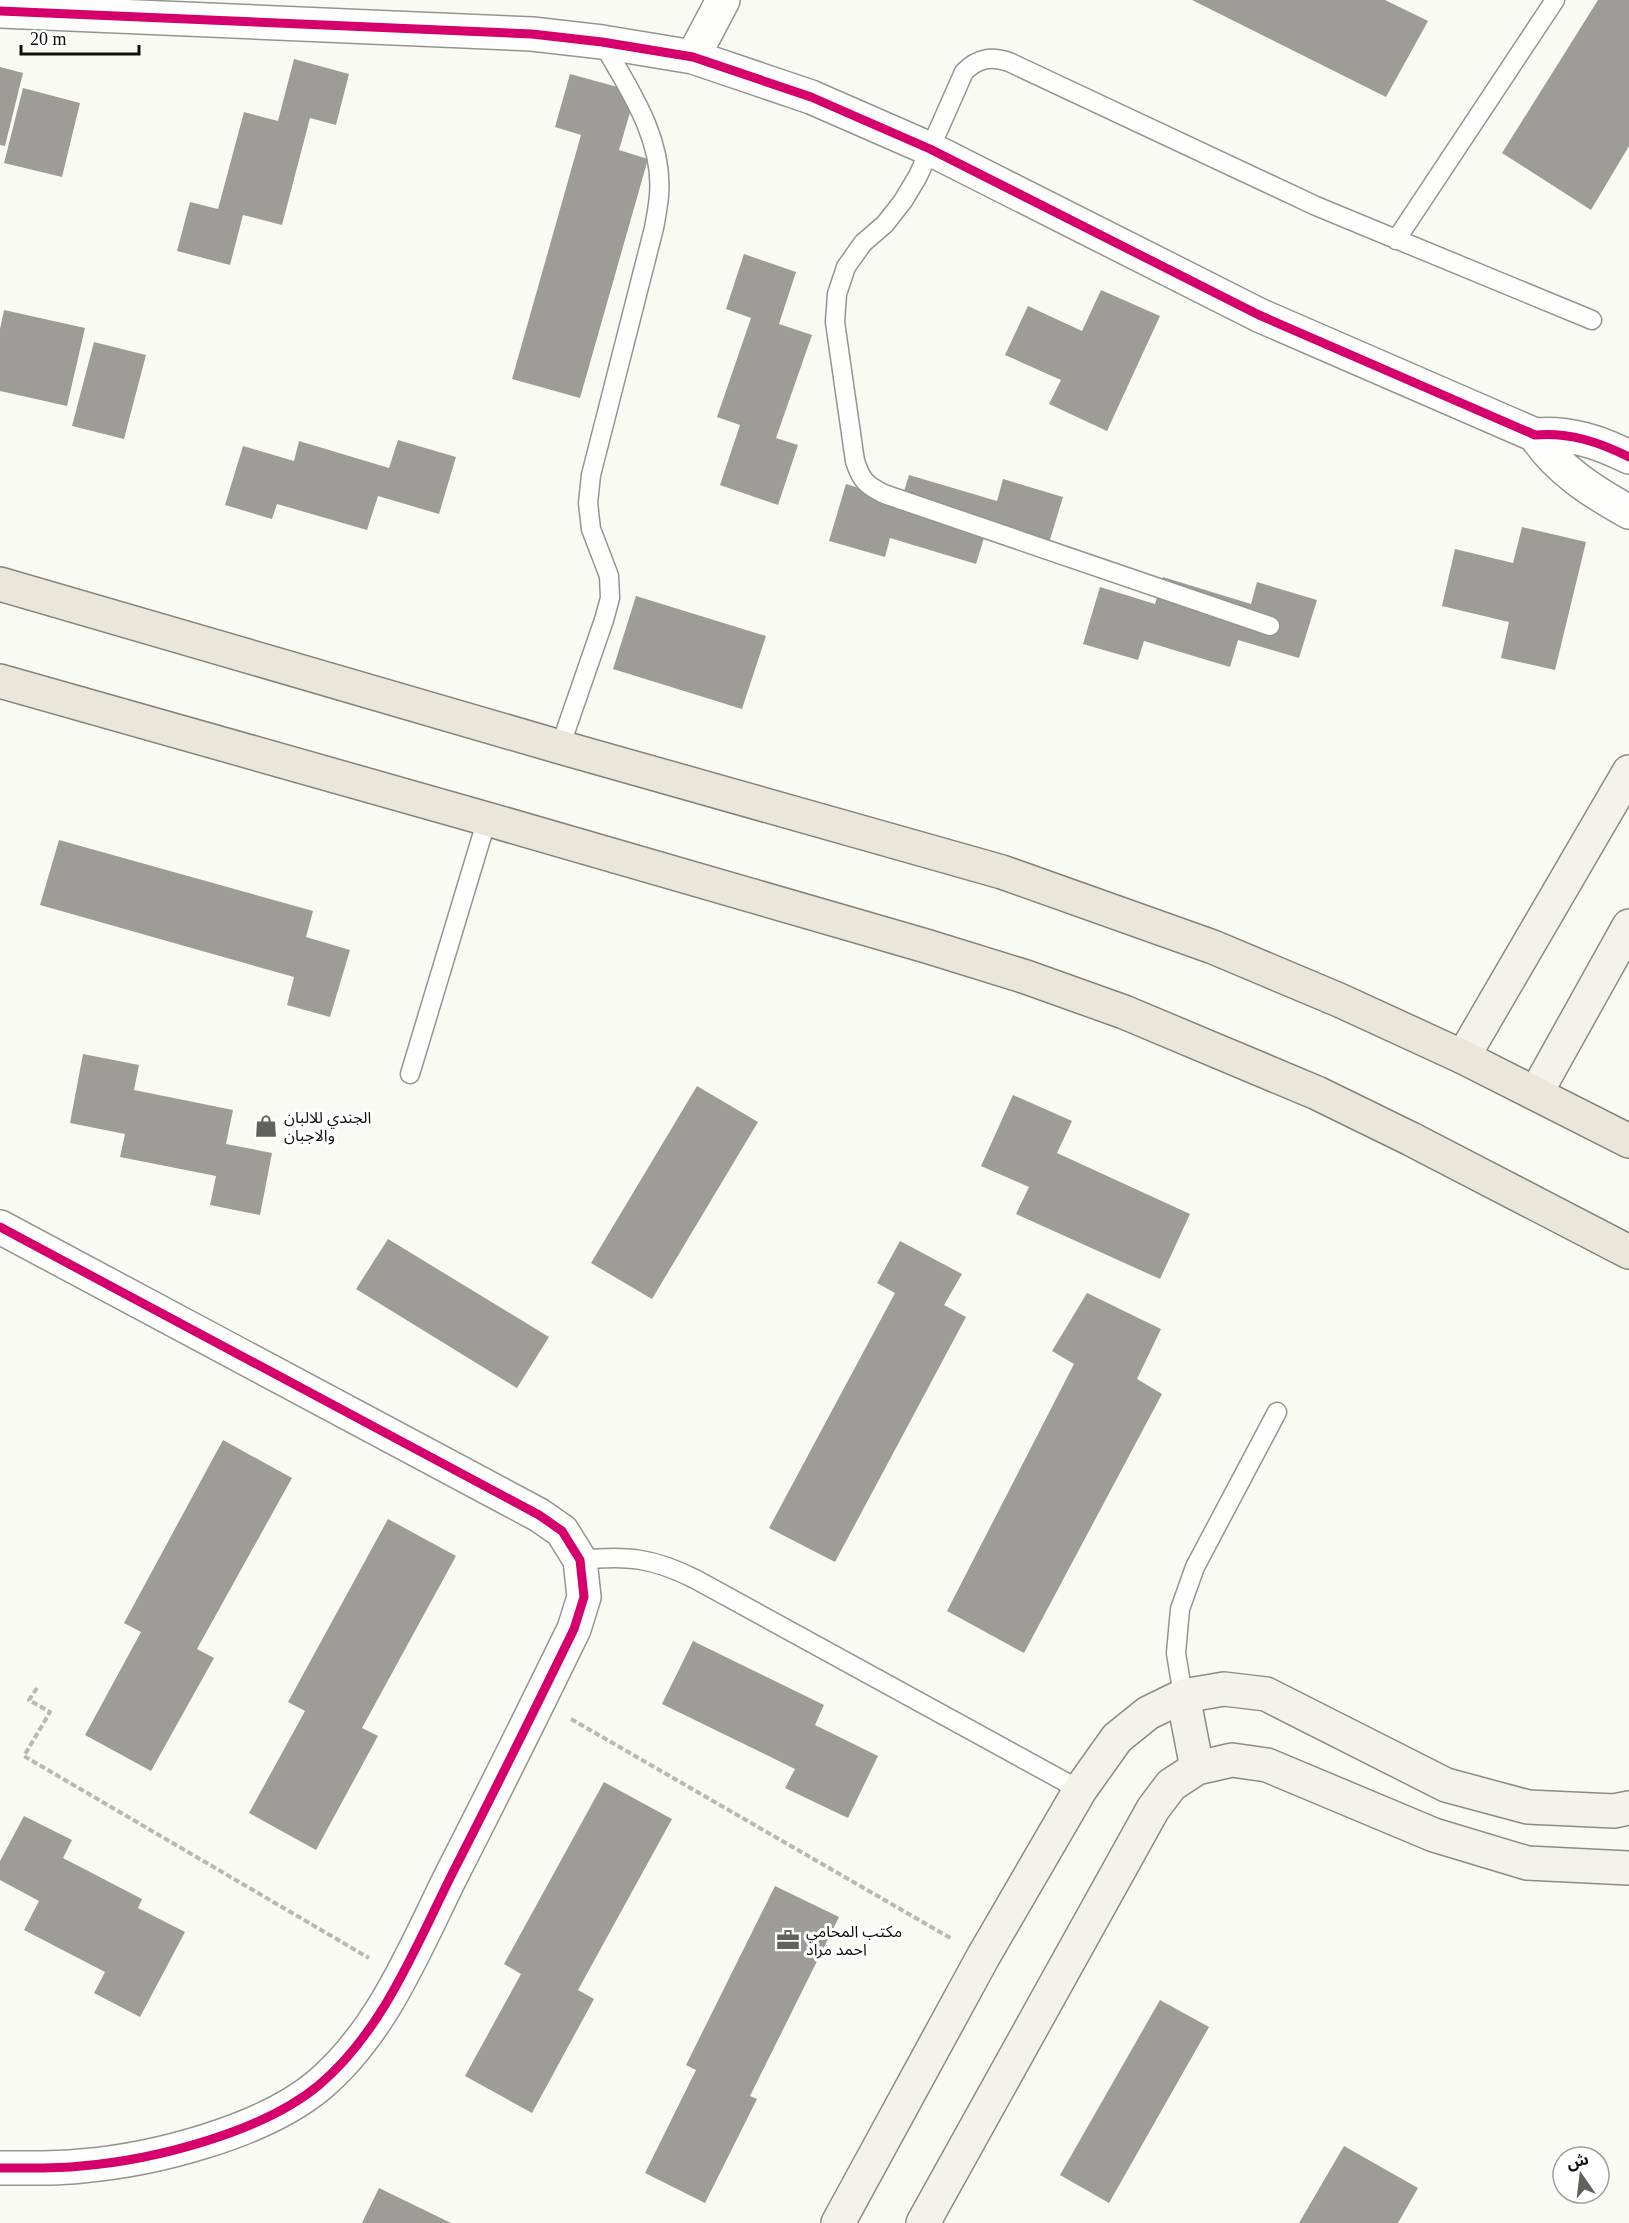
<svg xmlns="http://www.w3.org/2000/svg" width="1629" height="2223" viewBox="0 0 1629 2223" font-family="'Times New Roman','Noto Sans Arabic',serif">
	<rect width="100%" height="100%" fill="#fafaf4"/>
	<path fill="#9e9c99" d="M1192,0H1385L1428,21L1386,97Z
		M1598,0H1629V146L1591,210L1502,153Z
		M294,59L349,74L336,125L310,118L282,225L243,215L230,265L177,251L190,202L218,209L244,112L278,121Z
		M0,67L23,73L5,146L0,145Z
		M570,74L636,92L619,150L648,159L580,398L512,379L581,135L555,127Z
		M23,88L80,103L62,177L4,163Z
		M744,254L796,272L779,324L812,335L776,438L798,445L778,505L720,485L740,425L717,417L751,318L726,309Z
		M1101,290L1160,316L1107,431L1049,404L1061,380L1005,355L1028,306L1082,331Z
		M4,310L85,328L67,406L0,391V329Z
		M94,342L146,355L124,439L72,426Z
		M398,440L456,457L439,514L378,496L367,530L277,504L272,519L225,505L243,446L294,461L299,441L389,468Z
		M909,475L997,501L1003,479L1063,497L1045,556L984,538L976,564L890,538L885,557L829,541L846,484L901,501Z
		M1522,527L1586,542L1555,670L1501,658L1509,622L1442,606L1455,549L1513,563Z
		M1163,577L1251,604L1257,582L1317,600L1299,658L1238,640L1230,667L1144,641L1138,660L1083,644L1100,587L1155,604Z
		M636,596L766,636L742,709L613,669Z
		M59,840L313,911L306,937L350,950L330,1017L287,1005L294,977L40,905Z
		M83,1054L139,1065L134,1090L233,1110L226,1144L272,1153L260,1215L210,1205L216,1176L120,1157L125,1134L70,1123Z
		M697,1086L758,1122L652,1299L591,1263Z
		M1013,1095L1072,1121L1057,1153L1190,1214L1160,1279L1016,1214L1029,1187L981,1166Z
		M388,1239L549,1337L517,1388L356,1289Z
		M900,1241L962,1274L944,1305L966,1317L835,1562L769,1528L895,1293L877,1283Z
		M1087,1293L1161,1329L1137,1379L1162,1394L1024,1653L947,1611L1074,1364L1052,1351Z
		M223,1440L292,1478L197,1649L214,1658L151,1771L85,1735L141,1632L124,1623Z
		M388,1519L456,1556L362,1728L378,1736L316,1850L249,1813L305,1711L288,1702Z
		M693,1641L824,1705L815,1725L878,1756L848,1818L785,1788L795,1769L662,1704Z
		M604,1782L672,1819L578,1990L594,1999L532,2113L465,2076L521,1974L504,1964Z
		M24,1816L72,1840L63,1858L142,1899L138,1908L185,1932L140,2017L94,1993L105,1972L24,1930L39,1901L0,1880V1861Z
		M775,1886L839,1917L750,2096L757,2099L705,2203L645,2173L696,2070L686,2065Z
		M1160,2000L1209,2027L1109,2203L1060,2175Z
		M1344,2146L1418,2188L1398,2223H1299Z
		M379,2188L451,2223H362Z"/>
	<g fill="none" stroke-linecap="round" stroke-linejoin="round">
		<g stroke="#949492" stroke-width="21">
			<path id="lane" d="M1396,240L1555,0
				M1270,626L884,494C866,485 861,480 855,461L835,322L837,294L846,267L863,243L885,224L903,201L918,176L964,72C978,58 991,56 1009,62L1316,206L1592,320
				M560,747L604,620L610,598L609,576L591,529L588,503L591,475L654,228C656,217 658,207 659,196C664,139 629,89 602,42
				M410,1074L487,819
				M580,1560C627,1555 653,1558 695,1579L1080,1790
				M1183,1696L1176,1653L1180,1609L1195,1567L1277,1412"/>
		</g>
		<g stroke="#949492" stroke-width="36">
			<path id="street" d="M0,11L532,34L602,42L693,57L811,97L930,149L1259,315L1535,435C1569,432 1599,442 1629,457
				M693,57L723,0
				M1535,435C1558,470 1593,492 1629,512
				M0,1227L539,1515L562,1531L580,1560L584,1597L574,1629C534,1711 494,1792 453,1872C416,1946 383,2031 319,2085C263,2132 154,2160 81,2166C55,2169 27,2168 0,2168"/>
		</g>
		<g stroke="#8b8b88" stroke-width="36">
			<path id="secondary" d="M1463,1057L1629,772
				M1536,1093L1629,926
				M1183,1696L1197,1768
				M838,2223L983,1957L1080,1790L1117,1738L1148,1713L1183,1696L1224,1689L1266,1694L1446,1785L1528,1807L1614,1811L1629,1808
				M923,2223L1153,1809L1171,1785L1197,1768L1232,1760L1267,1765L1434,1835L1527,1863L1629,1868"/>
		</g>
		<g stroke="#82827f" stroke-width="36">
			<path id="primary" d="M0,584L560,747L1002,872L1213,947L1339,1000L1463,1057L1629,1141
				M0,681L487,819L926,946L1026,977L1124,1012L1317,1093L1411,1139L1629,1252"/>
		</g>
		<path stroke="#b8b8b7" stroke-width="4" stroke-dasharray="6 3" stroke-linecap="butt" d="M37,1688L29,1700L50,1712L24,1756L369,1958
			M571,1719L952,1939"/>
		<use href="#lane" stroke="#fefefd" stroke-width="18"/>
		<use href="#street" stroke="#fefefd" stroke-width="33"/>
		<use href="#secondary" stroke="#f4f3eb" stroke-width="33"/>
		<use href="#primary" stroke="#eae7da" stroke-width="33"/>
		<g stroke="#fff" stroke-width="13">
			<path id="cycleway" d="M0,11L532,34L602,42L693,57L811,97L930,149L1259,315L1535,435C1569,432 1599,442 1629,457
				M0,1227L539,1515L562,1531L580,1560L584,1597L574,1629C534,1711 494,1792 453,1872C416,1946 383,2031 319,2085C263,2132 154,2160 81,2166C55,2169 27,2168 0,2168"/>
		</g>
		<use href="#cycleway" stroke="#d6006c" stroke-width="9"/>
	</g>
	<defs>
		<g id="shop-bare" transform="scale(1.8)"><path d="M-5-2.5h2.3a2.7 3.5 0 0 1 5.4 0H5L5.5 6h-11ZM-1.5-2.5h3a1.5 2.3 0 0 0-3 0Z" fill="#61615e" stroke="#fff" stroke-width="2.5" paint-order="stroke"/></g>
		<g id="office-bare" transform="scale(1.8)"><path d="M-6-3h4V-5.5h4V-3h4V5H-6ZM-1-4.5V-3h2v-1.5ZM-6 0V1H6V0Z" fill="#61615e" stroke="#fff" stroke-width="2.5" paint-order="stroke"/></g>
	</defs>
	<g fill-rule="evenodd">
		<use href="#shop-bare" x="266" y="1126"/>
		<use href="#office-bare" x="788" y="1940"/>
	</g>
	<g text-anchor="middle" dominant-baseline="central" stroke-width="6" stroke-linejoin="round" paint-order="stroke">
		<g font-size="16" fill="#0e0e0e" stroke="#fff" text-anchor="start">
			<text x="284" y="1117">الجندي للالبان<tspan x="284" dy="18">والاجبان</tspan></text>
			<text x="806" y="1931">مكتب المحامي<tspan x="806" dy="18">احمد مراد</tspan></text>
		</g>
	</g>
	<g transform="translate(1581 2175) rotate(346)"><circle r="28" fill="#ffffff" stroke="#9f9f9f" stroke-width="1.5"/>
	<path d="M0-4.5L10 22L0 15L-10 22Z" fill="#61615e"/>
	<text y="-9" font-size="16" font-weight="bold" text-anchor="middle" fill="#0e0e0e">ش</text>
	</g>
	<path d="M21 45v9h118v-9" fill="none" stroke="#0e0e0e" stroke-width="3"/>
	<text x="30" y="45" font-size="18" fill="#0e0e0e" stroke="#ffffff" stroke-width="4.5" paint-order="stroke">20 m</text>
</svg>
